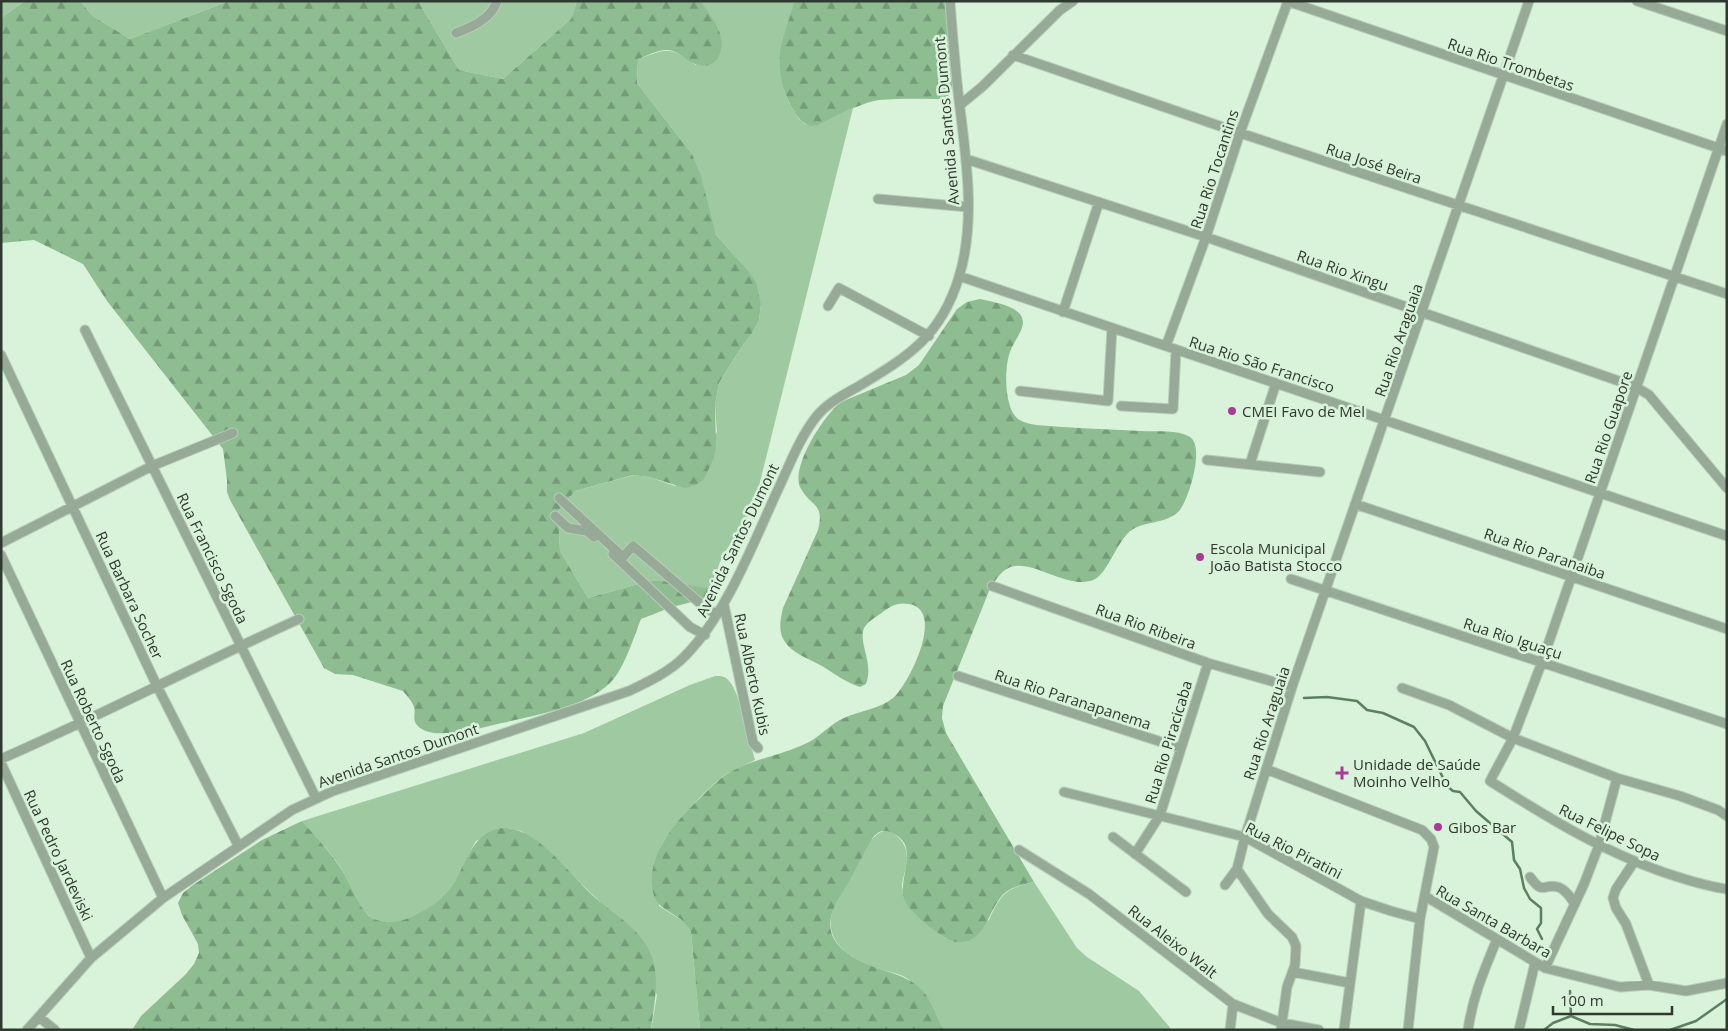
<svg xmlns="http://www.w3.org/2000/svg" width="1728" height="1031" viewBox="0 0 1728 1031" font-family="'Open Sans',sans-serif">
	<defs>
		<pattern id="forest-firs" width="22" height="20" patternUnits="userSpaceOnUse" patternTransform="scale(1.25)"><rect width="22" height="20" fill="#8ebd91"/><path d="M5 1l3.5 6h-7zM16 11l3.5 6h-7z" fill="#749b77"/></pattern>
	</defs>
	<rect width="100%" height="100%" fill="#d9f2da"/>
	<path fill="#9fcaa1" d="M1,1H25L1,18Z
		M80,1H229L130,39L93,16Z
		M418,1H577L571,19L503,79L459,70Z
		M701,1H794L790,22L783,38L780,70L784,90L789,103L799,119L805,124L814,126L838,113L853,108L756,498C752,506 749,515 744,523C730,547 715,559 715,589L649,581L588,598L560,551L558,511L575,491L634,475L649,477L675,486L717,432L715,405L719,383L738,352L753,332L759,320L761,304L746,268L716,235L692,154L637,83L638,59C670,48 667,46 696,65L706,10Z
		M715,676C722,676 725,676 729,681C739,690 751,745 755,760C744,766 731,770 721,778C705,790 661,836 658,855C656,871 659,890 659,906L686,923L691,932L700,1030H651L657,995L605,907L547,850L531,837L521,831L508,828L476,841C467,856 461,874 451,888C436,908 391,937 368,915C357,905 352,888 345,875C334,855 317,839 302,821L584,733L690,685Z
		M887,830C905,839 910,850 905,871C904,875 902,882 902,886C905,909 928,926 946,938L989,920C1001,894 1006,888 1034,882L1077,948L1087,957L1139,991L1172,1030H943C935,1017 926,1004 917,992C914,988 912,982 908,979C900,973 885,971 876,968C854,960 827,945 831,918C833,902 847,885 855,870C864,856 868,834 887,830Z"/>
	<path fill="url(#forest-firs)" d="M25,1H80L93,16L130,39L229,1H418L459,70L503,79L571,19L577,1H701C711,18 730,37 718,57C714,65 707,67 699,65C687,63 680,51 668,50C659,49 646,56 638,59L637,83L692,154L701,176L716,235L746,268L756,282L761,304L759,320L753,332L738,352L719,383L715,405L716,445L714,458L704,479L696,485L685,488L649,477L633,475L575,491L558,511L560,551L588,598L649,581H661L715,589L704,599L672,607L641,619C633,639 624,670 609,684C583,708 535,715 502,723C484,727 464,733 446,733C436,734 424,733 417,725C412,720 416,713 414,707C412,701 407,696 403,691L353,675L335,674L324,668L230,500L227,492V480L223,449L107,301L83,264L34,240L1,243V18Z
		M794,1H944L952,20L953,87L948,96L939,99C921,99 890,98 874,101C865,103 857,107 848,110C840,113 820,125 814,126C804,126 798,118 794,111C780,89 776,62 783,38C787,25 791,14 794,1Z
		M980,299C992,302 1011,304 1020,314C1022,316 1023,321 1023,324C1021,334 1013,343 1010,352C1004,368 1004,408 1018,419C1022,422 1030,424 1036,425C1071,428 1106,429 1142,431C1156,432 1177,429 1190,437C1205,446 1189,500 1179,511C1166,525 1141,520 1128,533C1116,545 1107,573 1095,579C1068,593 1028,553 1005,570C998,575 993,584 989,591L943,706L942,718L946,733L1034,882C1025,884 1013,886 1006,892C988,906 987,944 958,942C945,942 910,913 905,901C896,880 921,847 894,834C885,829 881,830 874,836C865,849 860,863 852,876C845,889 834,903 831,917C825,944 853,959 874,967C891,973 908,976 922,990C932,1001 936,1017 943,1030H700L691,932C689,929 687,925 685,923C674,912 656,909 653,892C645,854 678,819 703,795C712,786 721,777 732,771C756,758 783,755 807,743C820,737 830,724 844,718C859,711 880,709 893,698C909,684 946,610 909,604C899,602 892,605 884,611C878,616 868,621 864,628C858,644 874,662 866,684L860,687C845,682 835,674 822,666C810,659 793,654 785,642C778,632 780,620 783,608L818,530C825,502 810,507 800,487C791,466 824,415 841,402L906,375L919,365L957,309L967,302Z
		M302,821C317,838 333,855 345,875C352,888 357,903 367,914C370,918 376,920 380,921C391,924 404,921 413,916C427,910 440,901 450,889C465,870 469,836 497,829C508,826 520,830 530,836C554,851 572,876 593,896C611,912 636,926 648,948C662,975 654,1002 651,1030H132L141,1016L186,974L194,964L199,953L198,944L182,915L178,903L183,893L193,885L262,840Z"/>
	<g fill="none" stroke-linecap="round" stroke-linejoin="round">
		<path stroke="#5c805f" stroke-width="2.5" d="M1304,698L1327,697L1357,701L1367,710L1383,713L1414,727L1425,741L1447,786L1453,791L1460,792L1476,811L1512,842L1514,860L1520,869L1524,888L1530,899L1541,908V923L1537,929L1542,939
			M1570,991L1571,1016
			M1544,1030L1553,1023L1571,1016L1590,1024L1615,1025L1634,1030
			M1670,1030L1696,1021L1727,999"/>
		<g stroke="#b7cdb8" stroke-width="11">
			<path id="minor" d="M1287,1L1727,151
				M1637,1L1727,31
				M456,33C472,27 491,19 497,1
				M1013,55L1240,133L1727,294
				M960,105L983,86L1060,10L1073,1
				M1727,124L1542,662L1513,738L1490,781C1550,819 1610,856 1678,877C1694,882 1710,887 1727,889
				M966,159L1206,237L1636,387L1649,395L1727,488
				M878,199L968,207
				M959,276L1727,536
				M828,306L839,288L929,336
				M1063,312L1099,202
				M85,330L316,798
				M1166,346L1206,237L1240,133L1288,1
				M1,355L157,686L238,845
				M1020,391L1108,401L1112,328
				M1121,406L1173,409L1176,350
				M1207,460L1320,472
				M1250,464L1276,383
				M559,498L623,557L633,546L701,604L717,615
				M1355,504L1727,629
				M555,516L568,528L587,531L594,537
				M1,543L152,466L233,433
				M613,554L690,627L705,635
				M1,555L163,898
				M1291,579L1727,724
				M992,586L1208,663L1292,687
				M724,605L753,743L758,748
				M958,676L1180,748
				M1402,688L1449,705L1513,738L1617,778L1680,796L1718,810L1727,816
				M1,759C102,715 199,664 299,619
				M1,763L91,958
				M1266,769L1422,830L1431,839L1434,847L1420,919L1408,1030
				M1064,792L1245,837L1361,901L1391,911L1420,919
				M1113,837L1186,892
				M1019,850L1089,894L1233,1004L1282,1023L1319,1030
				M1135,854L1160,815L1208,663
				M1634,862L1616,889L1613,898L1616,908L1626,924L1649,985
				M1237,869L1268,914L1292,937L1296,946L1295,965L1287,987L1281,1030
				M1530,877C1544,896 1542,883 1558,887C1565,889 1571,898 1575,904
				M1225,885L1237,869L1245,837L1292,687L1529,1
				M1425,896L1545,968L1620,987L1649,985L1686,991L1727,983
				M1545,968L1584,884L1599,845L1617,778
				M1293,972L1350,983
				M39,1017L55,1030
				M27,1030L91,958L163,898L292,810L333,791L629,691C648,682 671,671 685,656C728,613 755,538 781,483C791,461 801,436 816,417C827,403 843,395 859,386C909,356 941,336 959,277C977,218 965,152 958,92C955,62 952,31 950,1
				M1230,1030L1233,1004
				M1344,1030L1361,901
				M1468,1030C1473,995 1484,971 1497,939
				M1519,1030L1535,963"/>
		</g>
		<use href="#minor" stroke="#96aa97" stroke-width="9"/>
	</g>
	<g fill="#aa3a96" stroke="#d9f2da" stroke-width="2">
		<circle cx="1232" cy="411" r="5"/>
		<circle cx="1200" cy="557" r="5"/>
		<path d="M1339.5 765.5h5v5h5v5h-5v5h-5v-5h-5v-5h5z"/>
		<circle cx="1438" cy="827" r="5"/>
	</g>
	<g text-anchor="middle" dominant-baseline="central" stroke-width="5" stroke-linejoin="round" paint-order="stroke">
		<g font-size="15" fill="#2f392f" stroke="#d9f2da">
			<text transform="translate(1511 64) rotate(19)">Rua Rio Trombetas</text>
			<text transform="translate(946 121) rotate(-95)">Avenida Santos Dumont</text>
			<text transform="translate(1374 163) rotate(18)">Rua José Beira</text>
			<text transform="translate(1214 169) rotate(-72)">Rua Rio Tocantins</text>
			<text transform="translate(1343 270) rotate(19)">Rua Rio Xingu</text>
			<text transform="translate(1398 340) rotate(-71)">Rua Rio Araguaia</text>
			<text transform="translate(1262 364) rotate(18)">Rua Rio São Francisco</text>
			<text transform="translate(1608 427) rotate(-71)">Rua Rio Guapore</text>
			<text transform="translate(737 540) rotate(-64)">Avenida Santos Dumont</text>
			<text transform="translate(1545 553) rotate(19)">Rua Rio Paranaiba</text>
			<text transform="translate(213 558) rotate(64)">Rua Francisco Sgoda</text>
			<text transform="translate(130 595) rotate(65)">Rua Barbara Socher</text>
			<text transform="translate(1146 626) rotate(20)">Rua Rio Ribeira</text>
			<text transform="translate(1513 638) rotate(18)">Rua Rio Iguaçu</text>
			<text transform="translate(753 674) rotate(78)">Rua Alberto Kubis</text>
			<text transform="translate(1073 699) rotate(18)">Rua Rio Paranapanema</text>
			<text transform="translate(94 721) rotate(65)">Rua Roberto Sgoda</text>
			<text transform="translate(1266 723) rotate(-72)">Rua Rio Araguaia</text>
			<text transform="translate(1168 742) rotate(-73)">Rua Rio Piracicaba</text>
			<text transform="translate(398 755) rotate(-19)">Avenida Santos Dumont</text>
			<text transform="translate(1610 832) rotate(26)">Rua Felipe Sopa</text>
			<text transform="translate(1294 850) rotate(27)">Rua Rio Piratini</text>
			<text transform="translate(59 855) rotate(65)">Rua Pedro Jardeviski</text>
			<text transform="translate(1494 921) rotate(30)">Rua Santa Barbara</text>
			<text transform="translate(1173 941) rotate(38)">Rua Aleixo Walt</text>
		</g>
		<g font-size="15" fill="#2f392f" stroke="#d9f2da" text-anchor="start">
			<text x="1242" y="411">CMEI Favo de Mel</text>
			<text x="1210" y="548">Escola Municipal<tspan x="1210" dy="17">João Batista Stocco</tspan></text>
			<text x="1353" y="764">Unidade de Saúde<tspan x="1353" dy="17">Moinho Velho</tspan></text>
			<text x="1448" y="827">Gibos Bar</text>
		</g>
	</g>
	<rect width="1728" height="1031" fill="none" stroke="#2f392f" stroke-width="5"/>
	<path d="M1553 1006v8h119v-8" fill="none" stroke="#2f392f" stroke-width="2.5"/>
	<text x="1560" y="1006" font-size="15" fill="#2f392f" stroke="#d9f2da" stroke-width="4" paint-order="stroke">100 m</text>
</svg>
